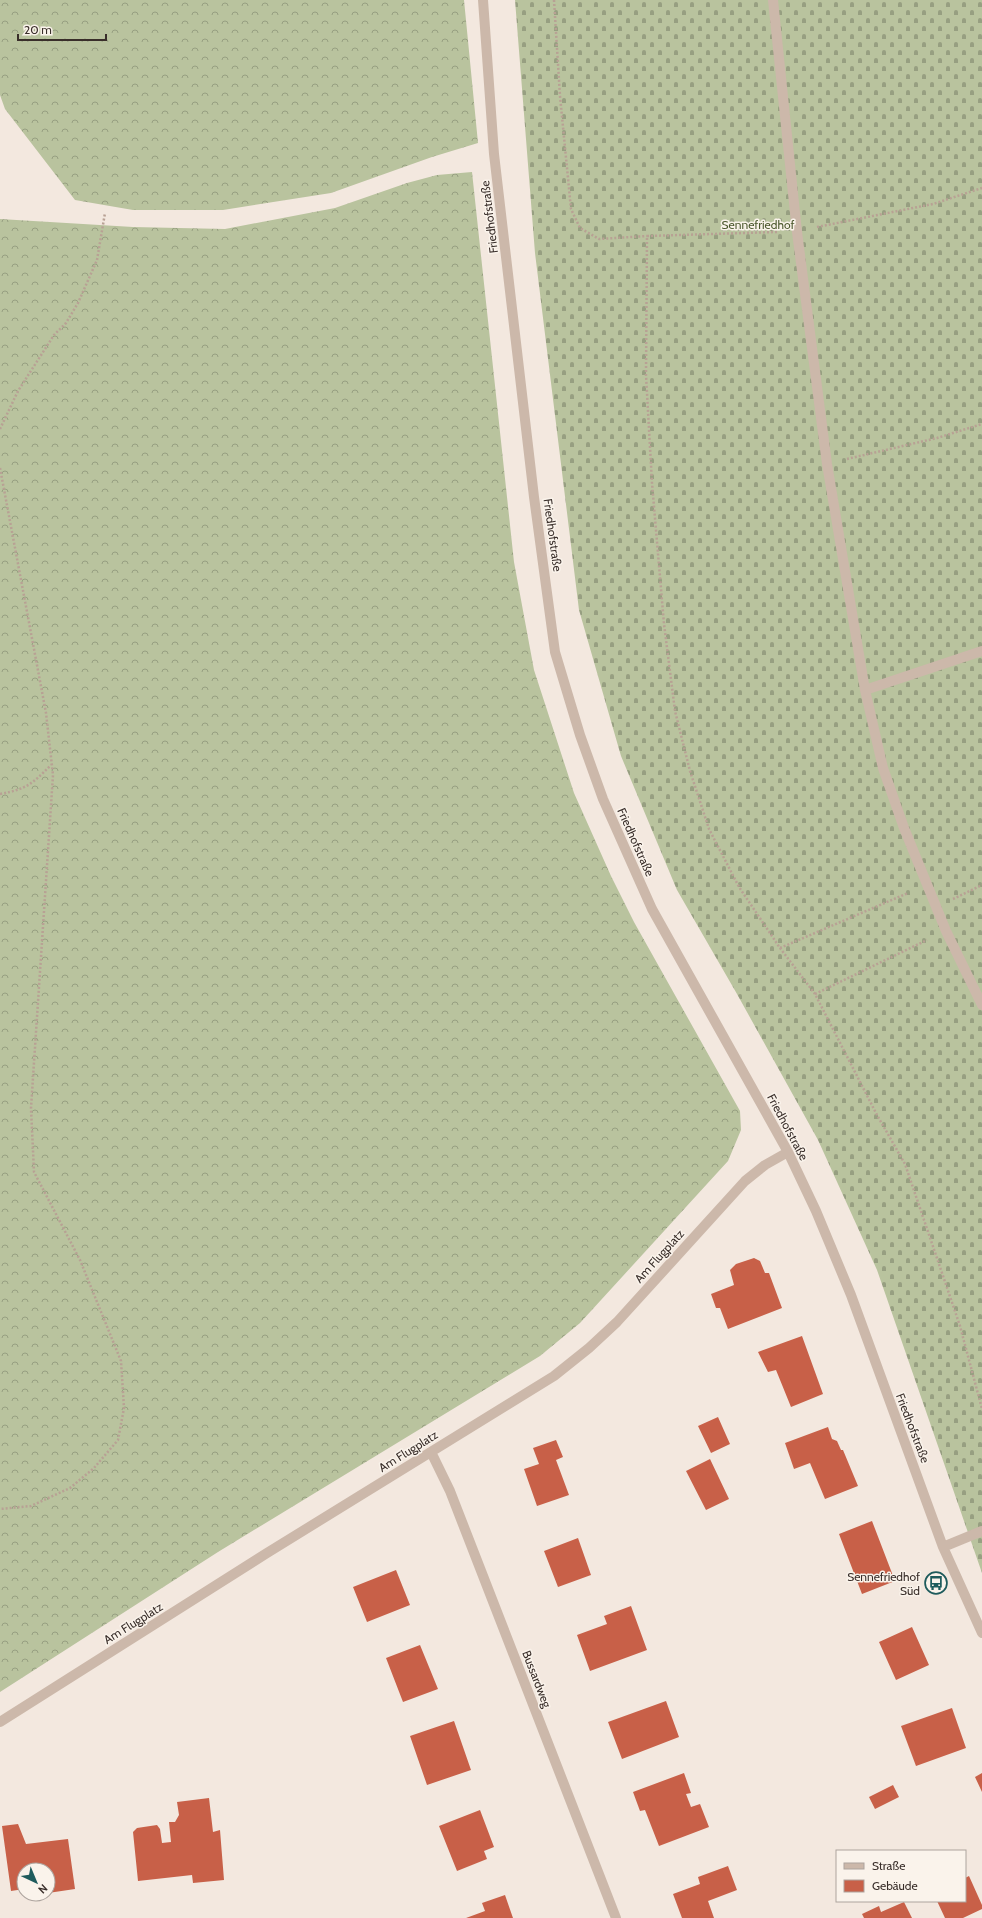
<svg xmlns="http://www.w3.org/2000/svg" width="982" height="1918" viewBox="0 0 982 1918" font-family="Cabin,sans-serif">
	<defs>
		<pattern id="forest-crowns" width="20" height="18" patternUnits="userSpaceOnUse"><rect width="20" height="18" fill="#b9c39e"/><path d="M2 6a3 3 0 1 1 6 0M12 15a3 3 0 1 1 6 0" fill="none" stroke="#979f81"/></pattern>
		<pattern id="cemetery-stones" width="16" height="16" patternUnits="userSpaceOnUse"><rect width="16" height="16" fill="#b9c39e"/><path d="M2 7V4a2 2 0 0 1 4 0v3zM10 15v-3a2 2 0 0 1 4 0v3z" fill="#979f81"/></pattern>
	</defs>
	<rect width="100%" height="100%" fill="#f3e8df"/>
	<path fill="url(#forest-crowns)" d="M0,0H464L478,143L432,157L331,193L223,210H133L75,200L5,109L0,95Z
		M472,172L514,562L534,670L574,793L611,876L634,922L740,1111L741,1130L728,1161L580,1323L540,1356L218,1552L0,1692V219L133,227L225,229L335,208L407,183L437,175Z"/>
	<path fill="url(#cemetery-stones)" d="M515,0H982V1573L877,1270L818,1140L737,994L677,890L621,756L579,610L535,253Z"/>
	<path fill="#c86048" d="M754,1258L760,1261L765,1273H769L782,1308L728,1329L720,1308H716L711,1294L734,1285L730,1270L736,1264Z
		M802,1336L823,1394L791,1407L776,1370L768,1372L758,1352Z
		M718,1417L730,1444L711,1453L698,1426Z
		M828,1427L832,1439L837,1441L841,1450H843L858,1486L825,1499L810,1463L794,1469L785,1443Z
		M556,1440L563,1457L556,1460L569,1495L537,1506L524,1469L539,1464L533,1448Z
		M710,1459L729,1499L706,1510L686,1471Z
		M872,1521L895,1581L862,1594L839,1534Z
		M578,1538L591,1575L558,1587L544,1551Z
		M396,1570L410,1605L367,1622L353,1587Z
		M631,1606L647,1650L590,1671L577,1635L607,1624L604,1616Z
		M912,1627L929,1665L896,1680L879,1642Z
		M420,1645L438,1689L403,1702L386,1658Z
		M666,1701L679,1737L622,1759L608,1722Z
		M952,1708L966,1748L916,1766L901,1726Z
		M454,1721L471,1770L427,1785L410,1736Z
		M684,1773L691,1793L686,1794L691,1807L700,1804L709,1827L659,1846L645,1810L640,1811L633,1792Z
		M982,1773V1792L975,1777Z
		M893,1785L899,1797L875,1809L869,1797Z
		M209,1798L213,1832L220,1830L224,1880L193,1883L192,1875L138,1881L133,1832L137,1828L157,1825L160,1829L162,1843L171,1842L169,1822H175L179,1815L177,1802Z
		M480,1810L494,1847L484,1851L487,1859L457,1871L439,1826Z
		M18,1824L26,1844L68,1839L75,1889L48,1893V1870H24V1889L11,1891L2,1826Z
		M728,1866L737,1890L708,1901L714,1918H682L673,1894L700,1884L698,1877Z
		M969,1876L982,1905V1909L963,1918H945L937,1901H965V1878Z
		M505,1895L513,1918H466L485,1911L482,1903Z
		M904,1902L912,1918H864L862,1914L879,1906L881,1912Z"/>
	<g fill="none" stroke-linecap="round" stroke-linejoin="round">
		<path stroke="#b8a194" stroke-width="2.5" stroke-dasharray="2 2" stroke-linecap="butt" d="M554,0L560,96L571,209L580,228L599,239L647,236
			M817,227L933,204L982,188
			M777,232L647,236L646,375L652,483L664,624L675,711L690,771L709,829L739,887L780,948L815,994L877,1115L905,1164L960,1326L982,1409
			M0,429L18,391L54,335L66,323L78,303L97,260L105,213
			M847,459L937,438L982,424
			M0,468L46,713L53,775L31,1108L34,1172L80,1260L121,1361L124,1408L118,1440L94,1468L70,1488L31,1506L0,1509
			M0,794C27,789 32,784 51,765
			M953,899L982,885
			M780,948L908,893
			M815,994L927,940"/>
		<path stroke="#ccb8aa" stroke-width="10" d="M483,0L494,154L534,497L555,652L580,735L603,799L652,909L788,1152L816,1211L851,1295L943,1547L982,1633
			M773,0L797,232L827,464L865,690L883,768L904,828L946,931L982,1005
			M865,690L982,651
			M431,1452L450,1491L616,1918
			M943,1547L982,1531
			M0,1722L267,1553L554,1376L589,1348L617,1322L745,1181L765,1165L788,1152"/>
	</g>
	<defs>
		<g id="bus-ring" transform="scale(1.15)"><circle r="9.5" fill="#faf3eb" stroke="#1e5b5c" stroke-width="1.5"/><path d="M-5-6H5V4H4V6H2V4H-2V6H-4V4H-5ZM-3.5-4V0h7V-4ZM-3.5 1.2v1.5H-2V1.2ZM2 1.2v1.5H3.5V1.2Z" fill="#1e5b5c"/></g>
	</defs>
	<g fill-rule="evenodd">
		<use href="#bus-ring" x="936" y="1583"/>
	</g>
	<g text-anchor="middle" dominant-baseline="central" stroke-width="3" stroke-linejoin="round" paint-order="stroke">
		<g font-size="12" fill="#392e2a" stroke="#faf3eb">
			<text transform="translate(489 217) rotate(-97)">Friedhofstraße</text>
			<text transform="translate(553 535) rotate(82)">Friedhofstraße</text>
			<text transform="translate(636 842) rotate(66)">Friedhofstraße</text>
			<text transform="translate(788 1127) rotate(62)">Friedhofstraße</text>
			<text transform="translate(659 1256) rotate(-48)">Am Flugplatz</text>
			<text transform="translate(913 1428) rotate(69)">Friedhofstraße</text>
			<text transform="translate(408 1451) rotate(-32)">Am Flugplatz</text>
			<text transform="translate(133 1623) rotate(-32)">Am Flugplatz</text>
			<text transform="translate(537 1679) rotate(69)">Bussardweg</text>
		</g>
		<g font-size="12" fill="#4b582d" stroke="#faf3eb">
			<text x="758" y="224">Sennefriedhof</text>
		</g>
		<g font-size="12" fill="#392e2a" stroke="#faf3eb" text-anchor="end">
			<text x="920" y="1576">Sennefriedhof<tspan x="920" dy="14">Süd</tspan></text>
		</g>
	</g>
	<rect x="836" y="1850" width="130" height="52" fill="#faf3eb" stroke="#ada49e"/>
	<rect x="844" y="1863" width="20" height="6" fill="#ccb8aa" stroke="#ada49e"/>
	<text x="872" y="1870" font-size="12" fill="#392e2a">Straße</text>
	<rect x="844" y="1880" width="20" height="12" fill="#c86048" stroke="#ada49e"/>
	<text x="872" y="1890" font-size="12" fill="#392e2a">Gebäude</text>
	<g transform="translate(36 1882) rotate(136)"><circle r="19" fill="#faf3eb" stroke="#ada49e"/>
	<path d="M0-3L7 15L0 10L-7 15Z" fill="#1e5b5c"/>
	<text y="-6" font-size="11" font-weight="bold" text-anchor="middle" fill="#392e2a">N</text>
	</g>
	<path d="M18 34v6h88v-6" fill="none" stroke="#392e2a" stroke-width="2"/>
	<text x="24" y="34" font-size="12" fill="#392e2a" stroke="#faf3eb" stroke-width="3" paint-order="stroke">20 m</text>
</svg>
